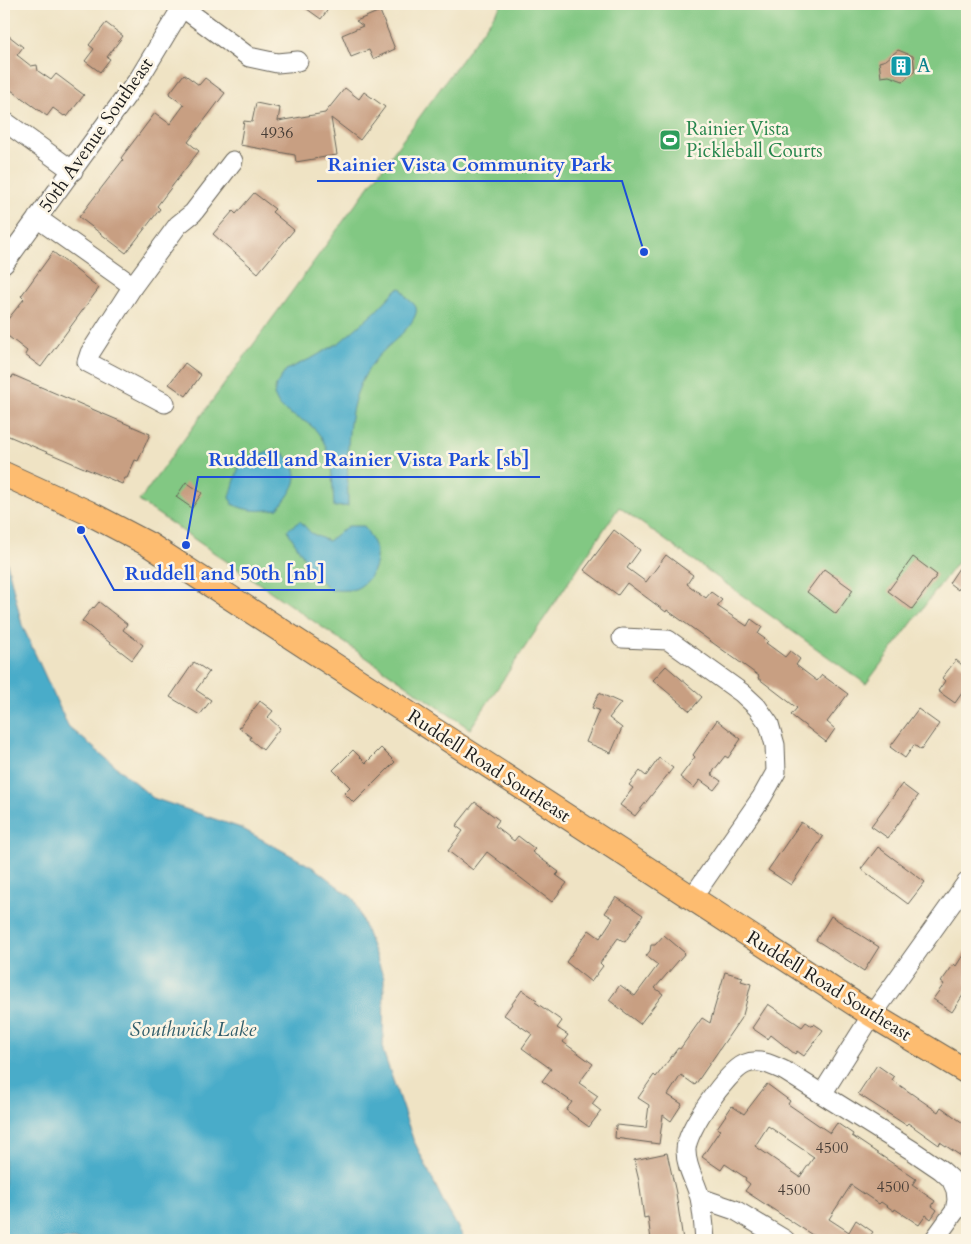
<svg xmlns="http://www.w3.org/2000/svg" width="971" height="1244" viewBox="0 0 971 1244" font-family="Cardo,serif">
	<rect width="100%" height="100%" fill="#fcf5e5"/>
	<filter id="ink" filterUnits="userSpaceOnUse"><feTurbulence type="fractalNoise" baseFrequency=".02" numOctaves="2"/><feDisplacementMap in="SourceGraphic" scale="10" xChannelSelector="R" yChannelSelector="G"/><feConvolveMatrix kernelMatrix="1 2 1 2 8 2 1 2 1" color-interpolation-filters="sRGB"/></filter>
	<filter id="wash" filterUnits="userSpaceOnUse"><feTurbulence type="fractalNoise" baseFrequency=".0096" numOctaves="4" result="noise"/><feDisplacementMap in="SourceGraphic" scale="20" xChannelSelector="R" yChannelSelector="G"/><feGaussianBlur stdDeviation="1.12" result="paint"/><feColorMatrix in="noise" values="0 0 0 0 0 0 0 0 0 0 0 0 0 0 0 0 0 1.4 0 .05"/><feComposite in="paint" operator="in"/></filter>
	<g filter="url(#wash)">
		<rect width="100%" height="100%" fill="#efe3c4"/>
		<path fill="#82c883" stroke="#4f7250" d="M502,4H967V549L866,684L619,507L470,729L139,501Z"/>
		<path fill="#4aacc9" stroke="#336472" d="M401,288C403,291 405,295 407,298C412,303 418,305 416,313C411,330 387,345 376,359C342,400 348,457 348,506L334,507C332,479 334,443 309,424C301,419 288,414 282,408C278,405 276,399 274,395L276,385L286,370L314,357L340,342L375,312L397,289Z
			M271,451H281C306,474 296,486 278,509C260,511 248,512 232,504L230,497L239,466L251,457Z
			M300,521L311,533L328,541L348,526H364C369,534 375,544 376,554C377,568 368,584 355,589C348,591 338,590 331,590L316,577L287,530Z
			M4,550L22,625L68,726L153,798L241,828L314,868L354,899L384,978L383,1051L413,1139L444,1203L465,1240H4Z"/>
		<g id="blocks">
			<path fill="#c89f82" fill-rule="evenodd" d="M300,4H332L321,19Z
				M380,11L395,49L373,59L369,50L351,57L342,35L363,26L356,21Z
				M106,23L123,36L107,57L110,59L100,72L85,61L94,49L89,45Z
				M4,32L23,47L17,55L31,66L37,65L38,71L51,80L56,74L84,95L67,117L65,115L64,116L53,108L47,116L4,85Z
				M898,50L913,56L915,71L903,81L889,76L881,77L879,62L886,60Z
				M184,74L199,85L205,78L225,93L188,142L199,151L157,206L160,209L126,253L79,217L123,160L121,158L155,113L170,124L184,105L169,94Z
				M345,88L359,99L364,92L385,107L360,140L331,118L337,155L296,162L295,155L240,145L244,121L252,122L256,103L280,108L278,121L325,113Z
				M254,193L275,209L272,212L294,230L258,273L213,234L233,211L236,214Z
				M53,252L99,288L41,367L25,355L27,351L4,333V324L24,299L21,296Z
				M185,363L201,375L186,396L169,384Z
				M4,374L12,378L13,375L150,434L138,461L135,460L127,478H125L122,484L4,434Z
				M186,482L202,493L192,508L176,497Z
				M614,530L640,550L627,568L646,582L666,555L693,575L687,584L706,598L711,592L722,600L717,606L747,626L751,619L762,627L758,634L768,641L766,643L785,657L790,651L800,659L796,665L817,681L822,675L848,694L827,722L835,729L826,742L791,715L797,708L758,678L759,676L667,610L666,612L627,583L618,595L584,570Z
				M913,557L937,575L912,609L888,591Z
				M959,568L967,574V581L962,588L960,586L958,590L949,583Z
				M824,569L853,590L836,614L807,592Z
				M99,602L127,624L123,630L143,645L132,660L82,621L93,607L94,608Z
				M956,660L967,669V686L955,703L938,691L945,681L942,678Z
				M194,662L209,672L196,690L211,700L200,715L170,697Z
				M666,666L702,697L690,711L653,680Z
				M599,693L621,703L609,718L622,728L611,753L586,742L599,710L592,708Z
				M260,701L273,711L268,717L280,728L263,750L250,739L251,737L239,728Z
				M918,709L939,724L921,750L914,745L905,758L890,747Z
				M717,720L741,739L728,758L725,756L711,774L721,781L714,790L700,780L694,788L680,777L695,757L693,755Z
				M381,748L395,762L354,803L344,793L350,787L333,770L353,750L366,763Z
				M659,758L673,768L635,816L620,805L633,788L629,785L640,771L646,776Z
				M902,784L918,796L888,838L871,826Z
				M475,802L499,820L495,826L514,841L518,836L535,849L532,852L559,872L556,875L567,883L552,902L487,852L473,870L448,851L463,831L456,826Z
				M801,822L823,837L791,885L768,870Z
				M878,847L925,882L908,904L861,869Z
				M616,897L643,915L625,942L618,938L600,963L603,966L591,982L566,962L589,930L600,938L613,918L605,913Z
				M831,916L879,947L864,971L816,940Z
				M664,935L685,953L655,988L663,994L640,1024L609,1000L620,985L635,996L658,965L646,956L650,951L651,945H655Z
				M967,949V989L952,1012L933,999L944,984L941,982L954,964L956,966Z
				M725,972L743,977L741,981L751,984L743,1015L695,1085L681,1075L668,1095L682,1104L671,1121L663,1115L659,1144L615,1138L616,1125L646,1128L649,1105L638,1098L654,1075L656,1077L678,1048L680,1049L702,1018L710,1023Z
				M522,990L537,1000L535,1002L562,1021L557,1028L568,1035L563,1042L593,1064L579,1083L598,1096L592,1104L601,1111L589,1127L566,1110L572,1102L542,1081L551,1069L522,1048L532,1034L504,1015Z
				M768,1004L802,1027L806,1022L812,1026L814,1024L823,1030L804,1056L797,1051L795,1054L771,1035L768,1039L752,1028Z
				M877,1065L894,1077L892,1080L938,1112L941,1107L967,1126V1160L940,1142L939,1145L908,1123L906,1125L858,1094Z
				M767,1084L790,1101L788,1104L830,1133L837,1123L853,1134L852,1136L916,1179L912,1185L935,1201L932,1206L937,1210L931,1219L926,1215L919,1225L895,1209L894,1211L881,1202L879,1204L851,1185L829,1219L849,1232L856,1220L873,1232L867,1240H820L745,1191L750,1184L745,1180L746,1178L725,1164L721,1170L702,1157L720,1130L717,1128L732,1106L744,1114ZM768,1126L814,1157L800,1177L755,1146Z
				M667,1153L676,1193L683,1240H651L648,1217L644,1218L639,1181L634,1160Z"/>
		</g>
	</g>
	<g filter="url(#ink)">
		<use href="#blocks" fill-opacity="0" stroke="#666257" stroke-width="1"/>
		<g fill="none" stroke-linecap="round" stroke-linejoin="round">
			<g stroke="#666257" stroke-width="21">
				<path id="minor" d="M178,4L249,57L277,63L298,61
					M4,121L73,171
					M37,218L133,286
					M4,264L140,77L184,4
					M165,403L87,362L90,353L133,286L178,225L193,213L233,161
					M622,638L668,640L742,693L757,707L769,724L775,745L776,772L762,797L692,898
					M822,1094L872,1015L967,882
					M700,1198L735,1210L785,1240
					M705,1240C704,1226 703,1212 700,1198C696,1182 686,1168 686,1151C685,1131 727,1072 745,1064C759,1058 772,1065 785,1071L913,1151L941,1170L951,1179L956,1190L957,1200L955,1211L934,1240"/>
			</g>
			<g stroke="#666257" stroke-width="26">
				<path id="major" d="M4,474L89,513L148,544L872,1015L967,1072"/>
			</g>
			<use href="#minor" stroke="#fff" stroke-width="19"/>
			<use href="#major" stroke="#fdbc70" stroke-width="24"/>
		</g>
	</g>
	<defs>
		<g id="building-square" transform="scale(1.125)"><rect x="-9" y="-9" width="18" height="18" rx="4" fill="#0f9aa8" stroke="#fcf5e5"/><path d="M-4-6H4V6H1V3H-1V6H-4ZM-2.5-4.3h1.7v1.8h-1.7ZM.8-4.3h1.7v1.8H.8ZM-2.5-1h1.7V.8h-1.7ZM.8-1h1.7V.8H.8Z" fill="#fff"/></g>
		<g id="stadium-square" transform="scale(1.125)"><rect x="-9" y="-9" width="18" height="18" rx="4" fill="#2e9e5b" stroke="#fcf5e5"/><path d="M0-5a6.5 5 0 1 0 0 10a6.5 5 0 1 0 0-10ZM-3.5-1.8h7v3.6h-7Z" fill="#fff"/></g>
	</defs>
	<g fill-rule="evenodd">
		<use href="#building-square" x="901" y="66"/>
		<use href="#stadium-square" x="670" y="140"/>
	</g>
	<g text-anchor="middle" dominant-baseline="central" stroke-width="5" stroke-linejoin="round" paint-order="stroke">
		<g font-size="16" fill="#473d36">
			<text x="277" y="133">4936</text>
			<text x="832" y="1148">4500</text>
			<text x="893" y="1187">4500</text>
			<text x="794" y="1190">4500</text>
		</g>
		<g font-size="19" fill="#0d838f" stroke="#fcf5e5" text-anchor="start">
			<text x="917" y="66">A</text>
		</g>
		<g font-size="19" fill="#27864d" stroke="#fcf5e5" text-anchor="start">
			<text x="686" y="129">Rainier Vista<tspan x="686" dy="22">Pickleball Courts</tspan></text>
		</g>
		<g font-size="19" fill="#1c1c1c" stroke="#fcf5e5">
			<text transform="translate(96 135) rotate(-55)">50th Avenue Southeast</text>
			<text transform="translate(489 766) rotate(33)">Ruddell Road Southeast</text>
			<text transform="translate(829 986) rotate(32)">Ruddell Road Southeast</text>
		</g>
		<g font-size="20" font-style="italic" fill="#315d6a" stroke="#fcf5e5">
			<text x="193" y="1029">Southwick Lake</text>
		</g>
	</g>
	<path fill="none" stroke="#1d4ed8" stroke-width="2" d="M644 252L622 181H317M186 545L198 477H540M81 530L114 590H335"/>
	<g fill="#1d4ed8" stroke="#fcf5e5" stroke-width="2">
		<circle cx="644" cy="252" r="5"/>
		<circle cx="186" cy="545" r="5"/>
		<circle cx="81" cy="530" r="5"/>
	</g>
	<g font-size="20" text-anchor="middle" font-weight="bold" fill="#1d4ed8" stroke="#fcf5e5" stroke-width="5" stroke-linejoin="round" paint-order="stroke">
		<text x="470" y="171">Rainier Vista Community Park</text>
		<text x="369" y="466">Ruddell and Rainier Vista Park [sb]</text>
		<text x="225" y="580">Ruddell and 50th [nb]</text>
	</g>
	<rect width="971" height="1244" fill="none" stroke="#fcf5e5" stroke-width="20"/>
</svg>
